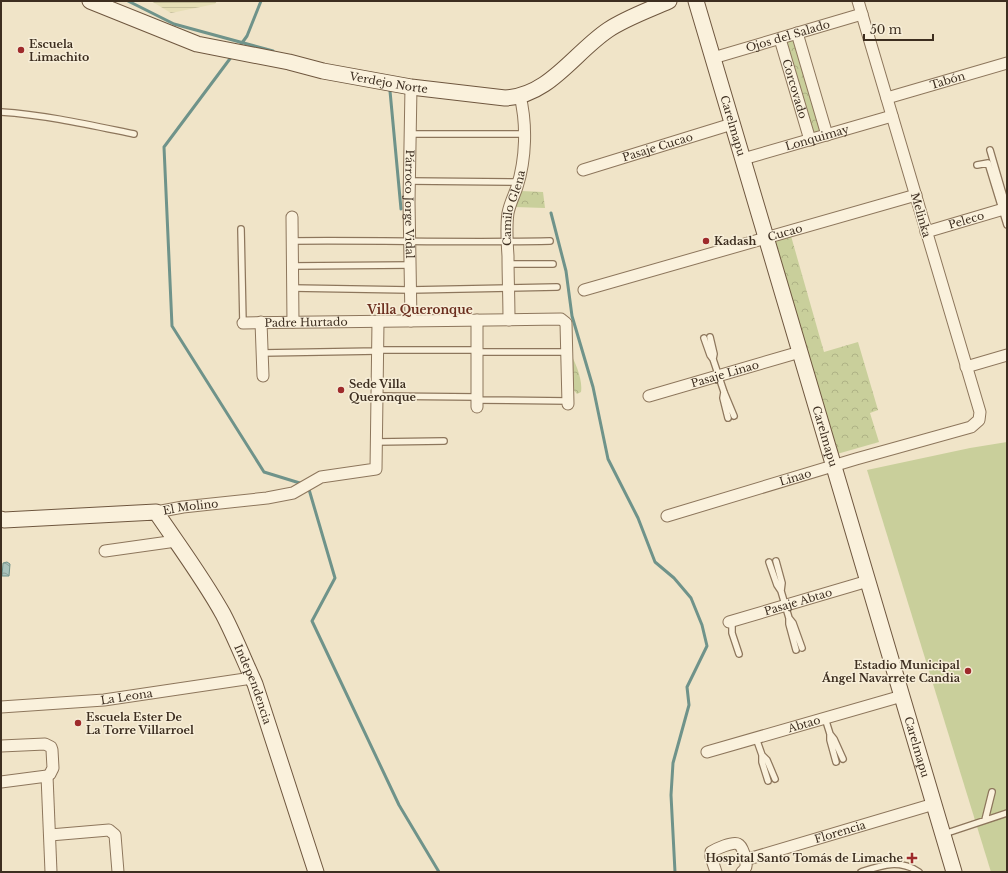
<svg xmlns="http://www.w3.org/2000/svg" width="1008" height="873" viewBox="0 0 1008 873" font-family="'Libre Baskerville',serif">
	<defs>
		<pattern id="farmland-rules" width="6" height="5" patternUnits="userSpaceOnUse"><rect width="6" height="5" fill="#e6deb5"/><path d="M0 2.5h6" fill="none" stroke="#c6bf9b"/></pattern>
		<pattern id="forest-crowns" width="20" height="18" patternUnits="userSpaceOnUse"><rect width="20" height="18" fill="#c9cf9b"/><path d="M2 6a3 3 0 1 1 6 0M12 15a3 3 0 1 1 6 0" fill="none" stroke="#aeb285"/></pattern>
		<pattern id="water-waves" width="16" height="10" patternUnits="userSpaceOnUse"><rect width="16" height="10" fill="#a9c4bc"/><path d="M0 5q4-4 8 0t8 0" fill="none" stroke="#8ba098"/></pattern>
	</defs>
	<rect width="100%" height="100%" fill="#f0e4c8"/>
	<path fill="url(#farmland-rules)" d="M151,1H217L215,4L171,13Z"/>
	<path fill="url(#forest-crowns)" d="M796,38L823,131L811,135L784,41Z
		M521,191L543,192L545,208L514,207Z
		M791,236L824,352L858,342L878,410L870,413L879,442L837,454L773,241Z
		M569,350C575,362 583,379 581,392L577,394L572,388Z"/>
	<path fill="#c9cf9b" d="M1007,442V872H991L867,470L970,448Z"/>
	<path fill="url(#water-waves)" stroke="#6f938a" d="M7,562L10,564L9,576H2L3,563Z"/>
	<g fill="none" stroke-linecap="round" stroke-linejoin="round">
		<path stroke="#6f938a" stroke-width="3" d="M128,1L174,24L273,51
			M239,47L247,36L261,1
			M232,56L164,147L172,326L264,472L303,484
			M390,91L401,209
			M551,213L566,271L572,316L593,387L608,459L638,518L655,562L674,578L691,598L702,625L707,646L687,687L689,705L673,763L671,795L675,872
			M308,486L335,578L312,621L399,805L439,872"/>
		<g stroke="#8d765c" stroke-width="8">
			<path id="lane" d="M1,112C46,115 90,125 134,134
				M410,134H524
				M990,150L1007,208
				M977,165L988,163L1007,225
				M410,181L518,182
				M241,229L243,323
				M292,241C378,240 464,243 550,241
				M508,264H553
				M292,266L410,265
				M292,288L410,290L557,287
				M710,337L714,354L713,359
				M704,338L710,355L713,359L724,392L734,416
				M377,350H477
				M477,352H567
				M262,353L378,351
				M724,392L723,398L728,418
				M377,396L477,397
				M477,400L568,401
				M376,442L444,441
				M776,561L782,583L781,591L789,618L793,623L802,648
				M769,562L777,585L781,591
				M789,618V624L796,650
				M732,621V633L739,654
				M825,718L830,734L834,739L843,759
				M830,734V740L836,762
				M756,738L762,755L767,760L775,779
				M762,755V762L768,781
				M985,820L992,792
				M944,834L1007,813
				M861,872C882,865 899,859 919,872"/>
		</g>
		<g stroke="#8d765c" stroke-width="13">
			<g id="street">
				<path d="M797,33L827,135"/>
				<path id="s1" d="M780,39L810,140"/>
				<path id="s2" d="M713,58L862,14"/>
				<path id="s3" d="M411,87L409,202L411,321"/>
				<path id="s4" d="M887,98L1007,63"/>
				<path id="s5" d="M743,159L892,116"/>
				<path id="s6" d="M583,170L732,124"/>
				<path d="M292,217L293,322"/>
				<path id="s7" d="M926,232L1007,208"/>
				<path id="s8" d="M584,290L916,195"/>
				<path d="M477,320V407"/>
				<path id="s9" d="M509,320C509,299 508,277 508,256C507,242 506,227 508,213C510,203 514,196 517,187C526,159 527,124 520,96"/>
				<path d="M261,322L263,376"/>
				<path id="s10" d="M243,323L561,319L566,323L568,404"/>
				<path d="M966,367L1007,355"/>
				<path id="s11" d="M649,396L800,352"/>
				<path id="s12" d="M156,512L183,507L267,498L293,493L321,477L376,469L378,322"/>
				<path id="s13" d="M667,516L856,459L971,427L979,420L980,412L858,1"/>
				<path d="M105,551L176,541"/>
				<path id="s14" d="M729,622L868,581"/>
				<path id="s15" d="M1,707L104,700L252,678"/>
				<path d="M1,746L45,744L51,747L52,750L53,768L50,774L47,776L1,782"/>
				<path id="s16" d="M707,752L902,696"/>
				<path d="M47,776L51,872"/>
				<path d="M50,835L109,830L115,835L118,872"/>
				<path id="s17" d="M745,860L934,804"/>
				<path d="M716,872L711,857V852C716,849 733,841 738,844C743,846 746,860 746,864C747,868 744,870 742,872"/>
			</g>
		</g>
		<g stroke="#6f573f" stroke-width="17">
			<g id="secondary">
				<path id="s18" d="M90,1L197,44L289,62L323,71L411,87L505,98C549,96 574,53 608,30C626,18 649,10 669,1"/>
				<path id="s19" d="M696,1L954,872"/>
				<path id="s20" d="M1,519L4,520L156,512C179,546 203,578 223,614C235,637 244,660 255,684L316,872"/>
			</g>
		</g>
		<use href="#lane" stroke="#faf1dc" stroke-width="5.5"/>
		<use href="#street" stroke="#faf1dc" stroke-width="11"/>
		<use href="#secondary" stroke="#faf1dc" stroke-width="15"/>
	</g>
	<g fill="#9e2a2b" stroke="#f7eed8" stroke-width="1.5">
		<circle cx="21" cy="50" r="4"/>
		<circle cx="706" cy="241" r="4"/>
		<circle cx="341" cy="390" r="4"/>
		<circle cx="968" cy="671" r="4"/>
		<circle cx="78" cy="723" r="4"/>
		<path d="M910 852h4v4h4v4h-4v4h-4v-4h-4v-4h4z"/>
	</g>
	<g text-anchor="middle" dominant-baseline="central" stroke-width="3" stroke-linejoin="round" paint-order="stroke">
		<g font-size="11" fill="#3d2e20" stroke="#f7eed8">
			<text stroke="none"><textPath href="#s2" startOffset="78">Ojos del Salado</textPath></text>
			<text stroke="none"><textPath href="#s4" startOffset="63">Tabón</textPath></text>
			<text stroke="none"><textPath href="#s18" startOffset="311">Verdejo Norte</textPath></text>
			<text stroke="none"><textPath href="#s1" startOffset="52">Corcovado</textPath></text>
			<text stroke="none"><textPath href="#s19" startOffset="130">Carelmapu</textPath></text>
			<text stroke="none"><textPath href="#s5" startOffset="77">Lonquimay</textPath></text>
			<text stroke="none"><textPath href="#s6" startOffset="78">Pasaje Cucao</textPath></text>
			<text stroke="none"><textPath href="#s3" startOffset="117">Párroco Jorge Vidal</textPath></text>
			<text stroke="none"><textPath href="#s9" startOffset="113">Camilo Glena</textPath></text>
			<text transform="translate(921 215) rotate(74)">Melinka</text>
			<text stroke="none"><textPath href="#s7" startOffset="42">Peleco</textPath></text>
			<text stroke="none"><textPath href="#s8" startOffset="209">Cucao</textPath></text>
			<text stroke="none"><textPath href="#s10" startOffset="63">Padre Hurtado</textPath></text>
			<text stroke="none"><textPath href="#s11" startOffset="79">Pasaje Linao</textPath></text>
			<text stroke="none"><textPath href="#s19" startOffset="454">Carelmapu</textPath></text>
			<text stroke="none"><textPath href="#s13" startOffset="134">Linao</textPath></text>
			<text stroke="none"><textPath href="#s12" startOffset="35">El Molino</textPath></text>
			<text stroke="none"><textPath href="#s14" startOffset="72">Pasaje Abtao</textPath></text>
			<text stroke="none"><textPath href="#s20" startOffset="354">Independencia</textPath></text>
			<text stroke="none"><textPath href="#s15" startOffset="126">La Leona</textPath></text>
			<text stroke="none"><textPath href="#s16" startOffset="101">Abtao</textPath></text>
			<text stroke="none"><textPath href="#s19" startOffset="778">Carelmapu</textPath></text>
			<text stroke="none"><textPath href="#s17" startOffset="99">Florencia</textPath></text>
		</g>
		<g font-size="11" font-weight="bold" fill="#3d2e20" stroke="#f7eed8" text-anchor="start">
			<text x="29" y="44">Escuela<tspan x="29" dy="13">Limachito</tspan></text>
			<text x="714" y="241">Kadash</text>
			<text x="349" y="384">Sede Villa<tspan x="349" dy="13">Queronque</tspan></text>
			<text x="960" y="665" text-anchor="end">Estadio Municipal<tspan x="960" dy="13">Ángel Navarrete Candia</tspan></text>
			<text x="86" y="717">Escuela Ester De<tspan x="86" dy="13">La Torre Villarroel</tspan></text>
			<text x="903" y="858" text-anchor="end">Hospital Santo Tomás de Limache</text>
		</g>
		<g font-size="12" font-weight="bold" fill="#6b2e1e" stroke="#f7eed8">
			<text x="420" y="309">Villa Queronque</text>
		</g>
	</g>
	<rect width="1008" height="873" fill="none" stroke="#3d2e20" stroke-width="4"/>
	<path d="M864 34v6h69v-6" fill="none" stroke="#3d2e20" stroke-width="2"/>
	<text x="870" y="34" font-size="12" fill="#3d2e20" stroke="#f7eed8" stroke-width="3" paint-order="stroke">50 m</text>
</svg>
